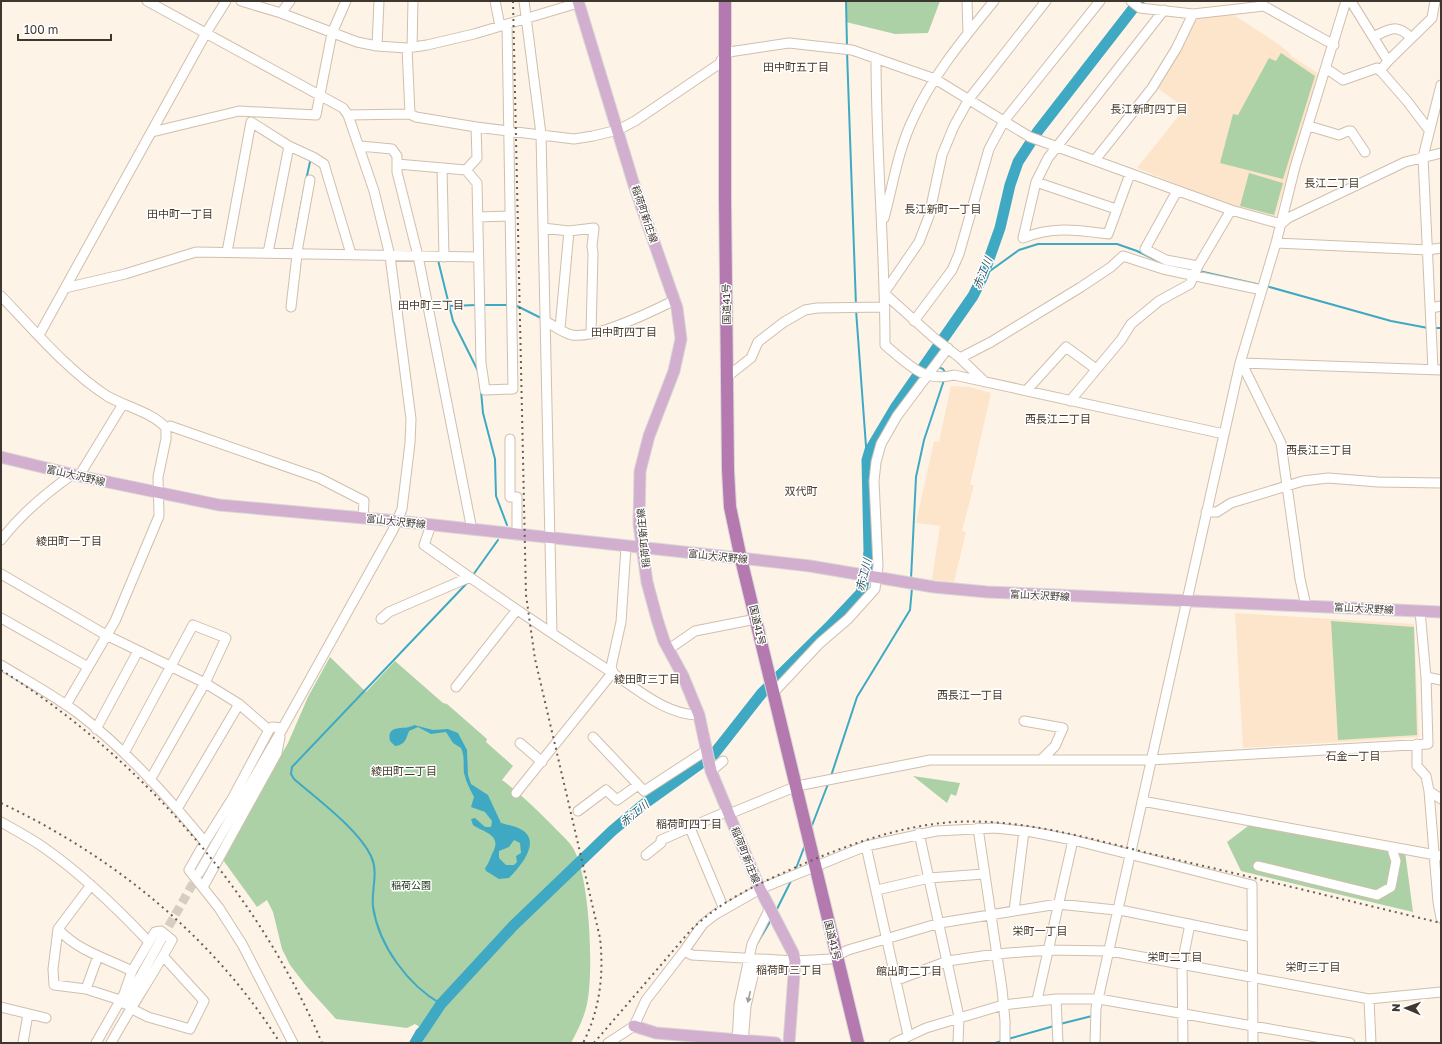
<svg xmlns="http://www.w3.org/2000/svg" width="1442" height="1044" viewBox="0 0 1442 1044" font-family="'Golos Text','Noto Sans JP',sans-serif">
	<rect width="100%" height="100%" fill="#fef3e7"/>
	<path fill="#fce5cb" d="M1229,12L1277,43L1291,54V56L1319,74L1275,218L1232,207L1137,168L1185,108L1156,87L1199,14Z
		M951,386L970,387L991,393L970,485H974L962,531L966,532L954,582L932,580L940,526L916,523L934,441L939,442Z
		M1235,613L1414,624L1419,737L1243,748Z"/>
	<path fill="#acd1a6" d="M846,1H940L928,33L895,34L846,22Z
		M1281,53L1315,76L1283,179L1220,163L1233,114L1238,115L1269,58L1276,61Z
		M1249,173L1283,183L1274,215L1240,206Z
		M1331,621L1414,627L1417,735L1338,740Z
		M330,657L366,692L395,661L443,703L447,704L487,739L486,742L513,766L502,780C521,794 536,809 552,825C558,832 566,838 571,845C590,869 594,973 587,1004C584,1018 578,1030 571,1043H422L428,1032L415,1024L407,1028L336,1019L307,987L290,965L282,949L273,912L267,900L257,907L223,860V857L288,743L308,697Z
		M913,776L960,783L956,796L951,794L947,803Z
		M1252,823L1405,852L1413,912L1241,871L1227,842Z"/>
	<path fill="#3fa9c3" fill-rule="evenodd" d="M414,725L433,730L448,729L458,733L467,750L468,775L471,784L488,795L501,823C507,825 516,826 522,830C542,842 519,868 509,878L499,879L486,871L485,868C488,865 490,859 492,854C503,835 485,833 473,825L471,819L475,818L485,827H491L492,821L485,812L471,807L474,797C470,789 466,782 464,773C463,765 465,756 461,748L453,743L446,732L431,734L418,727L409,731C406,739 405,745 395,746L390,741C386,723 405,731 414,725ZM514,840L520,843L521,853L516,856L517,862L514,865H506L499,858V851L509,847Z
		M444,1003L419,1043H409L416,1030Z"/>
	<g fill="none" stroke-linecap="round" stroke-linejoin="round">
		<path stroke="#3fa9c3" stroke-width="2" d="M846,1L847,46
			M847,52L856,306
			M306,180L310,162
			M296,233L304,190
			M438,260L453,321L478,371
			M1199,271L1261,285
			M983,276L1019,250L1038,244H1117L1137,251L1160,262
			M1266,286L1391,321L1428,328
			M483,305H509
			M515,305L541,318
			M449,306L477,305
			M856,310L867,460
			M1434,328H1441
			M938,367L943,369L946,374
			M481,391L483,413L495,459L496,496L507,525
			M473,575L498,540
			M911,579L916,477L924,440L944,380
			M831,776L857,697L910,610L912,588
			M811,828L828,784
			M795,871L805,845
			M776,911L792,879
			M755,947L771,920
			M441,1004C408,985 379,946 373,907C371,889 379,873 371,856C358,829 317,799 294,779L291,774L292,767L468,582
			M1060,1024L1092,1016
			M1008,1039L1054,1026
			M995,1043L1002,1041"/>
		<path stroke="#3fa9c3" stroke-width="11" d="M415,1043L441,1004L513,926L612,831L644,804L714,754L762,693L829,627L861,593L867,569L869,551L867,460L870,450L895,408L973,296L983,276L1000,228L1010,185L1018,162L1038,131L1139,1"/>
		<path stroke="#d8cdc2" stroke-width="9" stroke-dasharray="9 4.5" stroke-linecap="butt" d="M162,938L199,873"/>
		<g stroke="#d0bfac" stroke-width="11">
			<path id="minor" d="M147,1L343,108L348,115L374,191L390,256L411,419L410,443L402,509L393,530L280,733L199,873
				M241,1L281,13L357,42L377,46L407,48L427,45L474,34L578,3
				M495,1L500,26
				M524,1L541,134L552,633
				M967,1L968,33
				M1131,1L1140,8L1193,14L1264,6
				M1346,1L1352,3L1388,61
				M1261,2L1264,6L1334,45
				M281,13L290,1
				M1373,37C1390,29 1397,23 1411,38
				M377,46L379,1
				M412,47L413,1
				M407,48L410,114
				M876,58C876,154 885,249 885,345C908,364 923,383 954,375L1224,434
				M1327,69L1343,80L1377,68L1379,69L1407,101L1429,130
				M1380,71L1388,61L1432,18L1435,1
				M348,115L410,114L416,117L476,127L574,139L593,136L618,130L635,121L719,64L725,54L729,52L789,43L852,50L935,79L1030,137L1231,210L1281,224
				M1309,126L1339,135L1348,131H1351L1365,152
				M152,132L239,111L316,115L332,33L346,1
				M360,146L392,149L397,156V172L418,256L472,530
				M1095,160L1152,88L1176,49L1193,14
				M397,164L466,170L477,183L481,363L485,390L513,389L507,24
				M442,168L444,257
				M466,170L477,158L476,127
				M1130,174L1108,234C1077,230 1053,226 1023,238L1036,182L1048,158L1164,10
				M1036,182L1116,209
				M1177,191L1145,249L1166,260L1198,266
				M478,217L510,216
				M884,218C893,185 898,150 913,119C932,76 964,38 994,1
				M1281,224L1288,218L1405,162L1441,153
				M543,228L569,231L594,228L592,246L593,253L591,334
				M1276,243L1428,250L1441,248
				M227,252L251,122L289,146L313,157L324,164L351,254
				M268,253L289,146
				M65,288L125,274L196,252L478,257
				M884,293L933,337L960,358L991,342L1081,287L1111,267L1123,256L1163,269L1262,290
				M884,293L919,242L929,216L942,155L954,126L969,99L1046,1
				M1,296C34,330 67,370 107,396C124,406 154,413 166,428L170,426L319,478L364,501L363,518
				M291,307L298,246L310,180
				M1431,308L1441,306
				M545,321C553,325 563,333 572,335C596,339 653,311 675,300
				M914,321L952,270L959,254L989,149L1004,121L1100,1
				M560,328L569,231
				M39,335L206,33L226,1
				M960,358L985,382
				M1240,363L1441,370
				M1244,368L1281,443L1300,579L1306,606
				M1433,369L1423,157L1441,85
				M728,376L751,358L758,342L784,322L805,310L817,308L885,307
				M1026,391L1066,347L1096,369
				M1070,401L1121,340L1131,324L1159,301L1190,284L1198,266L1231,210
				M510,439V497H517V535
				M79,476L123,404
				M1206,512H1217L1231,503L1303,481L1328,478L1378,482L1441,483
				M431,525L424,545C483,587 543,628 605,668C634,686 664,715 699,715
				M1,540C21,514 46,493 73,474
				M1,574L106,635L205,683L239,704L269,730
				M1,618L88,667
				M381,619L389,612L470,577
				M669,649L695,631L756,619
				M1,665C27,681 55,696 79,714C126,750 167,796 205,842L189,870L219,908L242,944L293,1043
				M1426,677L1441,680
				M456,687L516,611
				M774,692L820,643L848,619L875,589L878,566L874,481L876,462L881,444L897,416L948,348
				M66,705L115,621L159,516L158,477L166,439V428
				M1024,721L1063,728L1055,746L1041,760
				M96,729L138,651
				M593,737L644,791L707,750
				M520,743L542,762
				M1417,744V766L1426,776L1429,791L1438,902L1441,918
				M124,753L193,625L226,638L205,683L150,780
				M711,771L723,761
				M1429,791L1441,799
				M516,793L613,672L611,667L621,622L626,547
				M1142,801L1441,856
				M177,809L239,704
				M578,811L606,790L617,800L638,785
				M729,814L797,786L930,760H1151L1428,744L1426,677L1420,611
				M1,822C15,830 30,838 43,847C82,874 116,907 149,942
				M690,828L724,909
				M978,828L1002,989L1005,1021V1043
				M919,833L959,1017L958,1043
				M205,842L232,799L269,730L272,727L283,728
				M866,846L908,1035
				M646,855L661,843V840L728,811
				M1258,866L1377,895L1391,887L1396,861L1393,852
				M91,885L58,929L53,969L54,985L86,989L120,1000
				M203,887L277,753L280,737
				M877,890L929,878L984,874
				M1014,911L1024,831
				M58,929C78,951 106,958 132,971
				M684,951L692,955L795,961L830,959L848,950L940,923L1058,904L1125,911L1252,937
				M897,980L948,961L996,954L1049,950L1110,951L1369,999L1441,992
				M86,989L98,956
				M1056,999L1058,1043
				M1369,999L1371,1043
				M1037,1000L1073,840
				M125,1004L162,938
				M1,1007L46,1018
				M130,1008L148,1017L190,1029L204,1001L163,956
				M23,1043L28,1014
				M96,1043L124,994L132,971L155,932L161,931L172,940C153,975 130,1008 111,1043
				M608,1043L634,1026L646,1000L684,951L703,924L716,914L760,889L866,846L936,831L995,828L1032,832L1073,840L1252,885L1253,1043
				M737,1043L739,1005L752,944L770,908
				M743,1043L746,1006L757,959
				M894,1043L926,1028L1003,1005L1056,999H1099L1350,1043
				M1095,1043L1096,1008L1240,363L1276,243L1295,167L1346,1
				M1183,1043L1182,964L1190,924"/>
		</g>
		<g stroke="#d8d7d6" stroke-width="13">
			<path id="major" d="M578,1L634,185L677,308L681,339L674,371L649,436L640,471L639,524L647,582L657,619L664,641L683,676L699,715L711,771L760,889L793,953L795,961L789,1043
				M1,457L79,476L219,505L397,521L758,560L810,566L934,587L987,592L1441,612
				M634,1026L656,1033L776,1043"/>
		</g>
		<g stroke="#d8d7d6" stroke-width="14">
			<path id="highway" d="M725,1V198L728,470L730,507L741,559L858,1043"/>
		</g>
		<use href="#minor" stroke="#fff" stroke-width="9"/>
		<use href="#major" stroke="#d2afcf" stroke-width="11"/>
		<use href="#highway" stroke="#b479af" stroke-width="12"/>
		<path stroke="#665f57" stroke-width="2" stroke-dasharray="2 4" stroke-linecap="butt" d="M513,1L526,595L535,659L600,938C604,974 600,1010 583,1043
			M1,670C141,758 257,891 322,1043
			M1,803C113,856 214,937 280,1043
			M594,1043L690,931C720,901 756,885 794,868C844,846 898,826 953,822C1021,818 1087,838 1152,854C1248,876 1345,900 1441,923"/>
	</g>
	<defs><path id="oneway-solid" d="M-6-.8H1V-3.2L6.5 0L1 3.2V.8H-6Z"/></defs>
	<use fill="#9e9b98" href="#oneway-solid" transform="translate(749 997) rotate(103)"/>
	<g text-anchor="middle" dominant-baseline="central" stroke-width="3" stroke-linejoin="round" paint-order="stroke">
		<g font-size="10" fill="#3e3730" stroke="#fff">
			<text transform="translate(645 214) rotate(71)">稲荷町新庄線</text>
			<text transform="translate(726 304) rotate(-91)">国道41号</text>
			<text transform="translate(76 475) rotate(13)">富山大沢野線</text>
			<text transform="translate(396 521) rotate(6)">富山大沢野線</text>
			<text transform="translate(643 538) rotate(-96)">稲荷町新庄線</text>
			<text transform="translate(718 556) rotate(6)">富山大沢野線</text>
			<text transform="translate(1040 595) rotate(3)">富山大沢野線</text>
			<text transform="translate(1364 608) rotate(3)">富山大沢野線</text>
			<text transform="translate(758 625) rotate(77)">国道41号</text>
			<text transform="translate(746 855) rotate(68)">稲荷町新庄線</text>
			<text transform="translate(833 940) rotate(76)">国道41号</text>
		</g>
		<g font-size="10" fill="#0f330a" stroke="#fff">
			<text x="411" y="885">稲荷公園</text>
		</g>
		<g font-size="11" fill="#473929" stroke="#fff">
			<text x="796" y="66">田中町五丁目</text>
			<text x="1149" y="108">長江新町四丁目</text>
			<text x="1332" y="182">長江二丁目</text>
			<text x="943" y="208">長江新町一丁目</text>
			<text x="180" y="213">田中町一丁目</text>
			<text x="431" y="304">田中町三丁目</text>
			<text x="624" y="331">田中町四丁目</text>
			<text x="1058" y="418">西長江二丁目</text>
			<text x="1319" y="449">西長江三丁目</text>
			<text x="801" y="490">双代町</text>
			<text x="69" y="540">綾田町一丁目</text>
			<text x="647" y="678">綾田町三丁目</text>
			<text x="970" y="694">西長江一丁目</text>
			<text x="1353" y="755">石金一丁目</text>
			<text x="404" y="770">綾田町二丁目</text>
			<text x="689" y="823">稲荷町四丁目</text>
			<text x="1040" y="930">栄町一丁目</text>
			<text x="1175" y="956">栄町二丁目</text>
			<text x="1313" y="966">栄町三丁目</text>
			<text x="789" y="969">稲荷町三丁目</text>
			<text x="909" y="970">館出町二丁目</text>
		</g>
		<g font-size="11" font-style="italic" fill="#295661" stroke="#fff">
			<text transform="translate(982 273) rotate(-68)">赤江川</text>
			<text transform="translate(863 575) rotate(-76)">赤江川</text>
			<text transform="translate(634 813) rotate(-39)">赤江川</text>
		</g>
	</g>
	<rect width="1442" height="1044" fill="none" stroke="#3e3730" stroke-width="4"/>
	<g transform="translate(1406 1008) rotate(272)" stroke="#ffffff" stroke-width="3" paint-order="stroke">
	<path d="M0-3L7 15L0 10L-7 15Z" fill="#3e3730"/>
	<text y="-6" font-size="11" font-weight="bold" text-anchor="middle" fill="#3e3730">N</text>
	</g>
	<path d="M18 34v6h93v-6" fill="none" stroke="#3e3730" stroke-width="2"/>
	<text x="24" y="34" font-size="12" fill="#3e3730" stroke="#ffffff" stroke-width="3" paint-order="stroke">100 m</text>
</svg>
